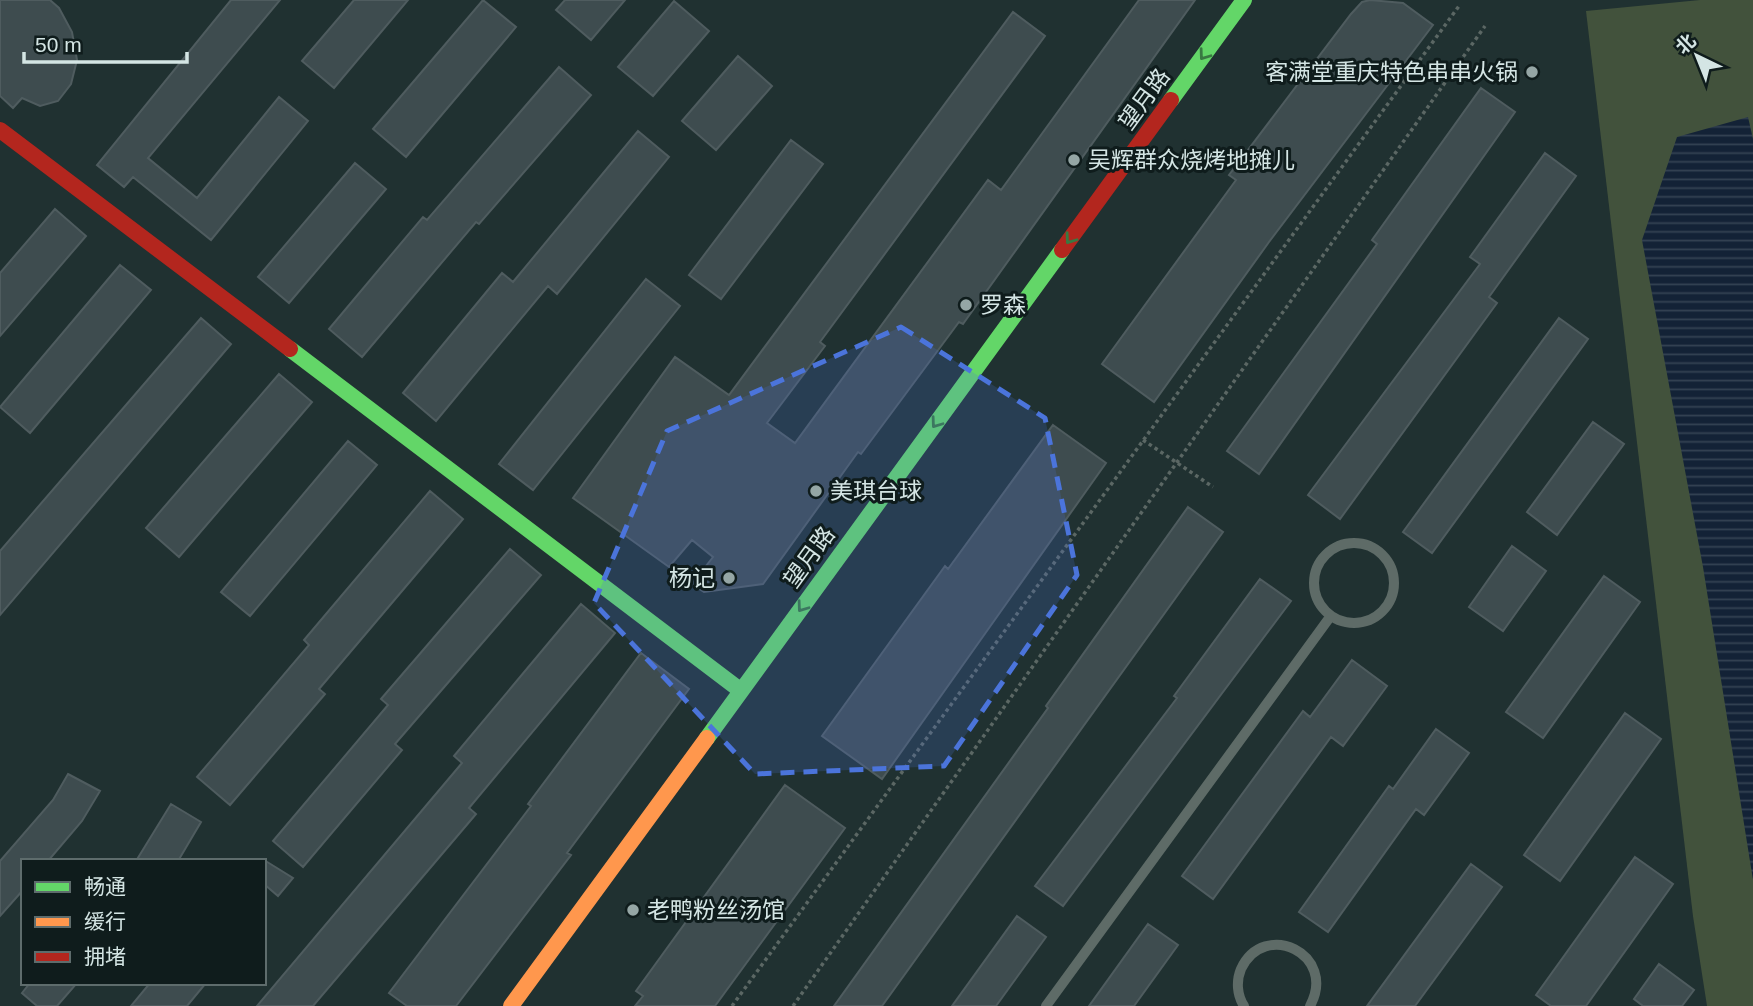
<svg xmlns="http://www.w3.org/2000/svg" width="1753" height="1006" viewBox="0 0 1753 1006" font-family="Helvetica,'Noto Sans SC',sans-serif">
	<defs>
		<pattern id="water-rules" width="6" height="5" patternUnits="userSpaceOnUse" patternTransform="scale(1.75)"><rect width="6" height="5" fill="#132236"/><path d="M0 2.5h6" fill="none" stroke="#344253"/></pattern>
	</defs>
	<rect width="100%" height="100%" fill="#203131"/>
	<path fill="#42523c" d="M1700,0H1753V1006H1707L1693,916L1586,11Z"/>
	<path fill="url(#water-rules)" d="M1748,117L1753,139V880L1703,567L1642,240L1677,137Z"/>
	<path fill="#3e4c4f" stroke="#4f5c5f" stroke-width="2" d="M0,0H50L59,8L72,32L77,60L71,84L58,101L40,106L22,98L13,108L0,96Z
		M231,0H280L148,158L197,198L279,97L308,121L211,240L133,177L124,187L97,165Z
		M354,0H408L334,88L302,61Z
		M483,0L516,27L406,157L373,129Z
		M565,0H625L591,40L556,10Z
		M1139,0H1195L963,324L959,322L861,454L858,452L763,584L704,592L692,584L713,557L692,540L669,567L573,498L675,357L729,395L1013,12L1045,36L820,342L825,346L767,423L795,443L988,180L1001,190Z
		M1370,0L1403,3L1433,25L1269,242L1154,402L1102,364L1236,180L1229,175L1351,14L1362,2Z
		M674,1L709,31L653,96L618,67Z
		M738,56L772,86L716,150L682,121Z
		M559,67L591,95L479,224L476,222L362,357L329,329L423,217L427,220Z
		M1481,88L1515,112L1259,474L1227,451L1377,244L1372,240Z
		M638,131L669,157L557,294L548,286L436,421L403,393L502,273L513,282Z
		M791,140L823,164L721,299L689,275Z
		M1545,153L1576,176L1489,297L1497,303L1340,519L1308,495L1480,264L1470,257Z
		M355,163L386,189L289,303L258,277Z
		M55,209L86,236L0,336V273Z
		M120,265L151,290L30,433L0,407Z
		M646,279L680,306L533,490L499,464Z
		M201,318L231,344L0,615V551Z
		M1559,318L1588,339L1432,553L1403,532Z
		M279,374L312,402L179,557L146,528Z
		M1593,422L1624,444L1557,535L1527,512Z
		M1053,425L1106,463L882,779L822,736L945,566L948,569Z
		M348,441L377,465L250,616L221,592Z
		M430,491L463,519L319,689L325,694L230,805L197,777L309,645L304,640Z
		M1188,507L1223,532L882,1006H834L1048,708L1046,706Z
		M1512,546L1546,571L1503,631L1469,607Z
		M510,549L541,575L395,744L402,750L303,867L273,841L388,705L381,699Z
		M1604,576L1640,602L1543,738L1506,712Z
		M1260,579L1291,601L1063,906L1035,886L1177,698L1174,696Z
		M581,604L615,633L469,808L476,814L313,1006H257L462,763L454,756Z
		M641,653L689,689L567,853L571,855L456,1006H407L389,993L531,806L528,804Z
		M1352,660L1387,686L1343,746L1331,737L1213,899L1182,876L1303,711L1310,717Z
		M1625,713L1661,739L1560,881L1524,855Z
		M1436,729L1469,753L1424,815L1416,809L1328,932L1299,912L1389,786L1393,789Z
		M68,774L100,791L82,821L48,861H23V890L0,916V861L53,800Z
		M785,785L845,828L715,1006H635L643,996L636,991Z
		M171,804L201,822L178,861H136Z
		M1635,857L1673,884L1586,1006H1551L1536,995Z
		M264,860L293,878L278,896L264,884Z
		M1471,864L1502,887L1415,1006H1367Z
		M1017,916L1046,937L996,1006H952Z
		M1148,924L1178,945L1134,1006H1089Z
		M1659,964L1694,990L1682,1006H1643L1634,999Z
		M30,983H77L57,1006H37L22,993Z
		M150,983H206L187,1006H131Z"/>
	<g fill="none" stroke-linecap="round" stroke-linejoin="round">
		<path stroke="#5b6764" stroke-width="3.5" stroke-dasharray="3.5 3.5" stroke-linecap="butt" d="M1143,440L1213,487
			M732,1006L1459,6
			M793,1006L1485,26"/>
		<path stroke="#5e6b67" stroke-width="10" d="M1314 583a40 40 0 1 1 80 0a40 40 0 1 1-80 0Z
			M1046,1006L1330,617
			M1244,1006C1237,995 1236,981 1241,969C1264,919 1338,954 1310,1006"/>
		<path stroke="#63d668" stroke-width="16" d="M1171,100L1244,0
			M290,349L740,690
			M707,738L1062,250"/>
		<path stroke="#ff974d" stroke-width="16" d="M511,1006L707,738"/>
		<path stroke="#b3261e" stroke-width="16" d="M0,130L290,349
			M1062,250L1171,100"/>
	</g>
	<defs><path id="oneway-chevron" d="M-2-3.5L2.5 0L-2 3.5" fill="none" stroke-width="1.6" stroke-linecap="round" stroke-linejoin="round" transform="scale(1.75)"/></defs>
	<g stroke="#397942">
		<use href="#oneway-chevron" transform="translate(1204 55) rotate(126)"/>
		<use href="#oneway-chevron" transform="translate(1070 239) rotate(126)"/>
		<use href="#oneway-chevron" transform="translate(936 423) rotate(126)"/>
		<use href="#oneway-chevron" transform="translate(802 607) rotate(126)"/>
	</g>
	<path fill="#4b74db" fill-opacity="0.2" stroke="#4b74db" stroke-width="5" stroke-dasharray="14 9" stroke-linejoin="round" d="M901,327L1045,418L1077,575L944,766L755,774L594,603L667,431Z"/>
	<g fill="#95a6a5" stroke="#0f1c1c" stroke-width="2.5">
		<circle cx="1532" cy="72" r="7"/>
		<circle cx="1074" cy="160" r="7"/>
		<circle cx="966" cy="305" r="7"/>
		<circle cx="816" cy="491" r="7"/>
		<circle cx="729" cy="578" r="7"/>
		<circle cx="633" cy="910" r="7"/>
	</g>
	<g text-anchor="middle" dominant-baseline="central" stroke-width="6" stroke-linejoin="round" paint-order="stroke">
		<g font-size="23" fill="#d4e5e4" stroke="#0f1c1c" text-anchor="start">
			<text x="1518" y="72" text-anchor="end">客满堂重庆特色串串火锅</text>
			<text x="1088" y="160">吴辉群众烧烤地摊儿</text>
			<text x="980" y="305">罗森</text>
			<text x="830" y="491">美琪台球</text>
			<text x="715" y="578" text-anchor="end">杨记</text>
			<text x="647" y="910">老鸭粉丝汤馆</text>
		</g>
		<g font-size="23" fill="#d4e5e4" stroke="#0f1c1c">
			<text transform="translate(1144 99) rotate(-54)">望月路</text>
			<text transform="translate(809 557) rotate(-54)">望月路</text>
		</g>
	</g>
	<rect x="21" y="859" width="245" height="126" fill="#0f1c1c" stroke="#5e6c6c" stroke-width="2"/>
	<rect x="35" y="882" width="35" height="10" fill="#63d668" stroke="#5e6c6c" stroke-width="2"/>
	<text x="84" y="894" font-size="21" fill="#d4e5e4">畅通</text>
	<rect x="35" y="917" width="35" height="10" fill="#ff974d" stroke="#5e6c6c" stroke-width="2"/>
	<text x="84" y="929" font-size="21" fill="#d4e5e4">缓行</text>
	<rect x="35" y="952" width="35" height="10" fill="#b3261e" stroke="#5e6c6c" stroke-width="2"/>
	<text x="84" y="964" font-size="21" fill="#d4e5e4">拥堵</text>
	<g transform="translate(1697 56) rotate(317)" stroke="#0f1c1c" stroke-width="5" paint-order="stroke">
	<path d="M0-5L12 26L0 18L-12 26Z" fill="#d4e5e4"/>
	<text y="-10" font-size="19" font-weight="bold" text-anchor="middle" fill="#d4e5e4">北</text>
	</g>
	<path d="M24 52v10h163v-10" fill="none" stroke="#d4e5e4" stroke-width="3.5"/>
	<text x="35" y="52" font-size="21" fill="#d4e5e4" stroke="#0f1c1c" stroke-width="5" paint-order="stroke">50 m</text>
</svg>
